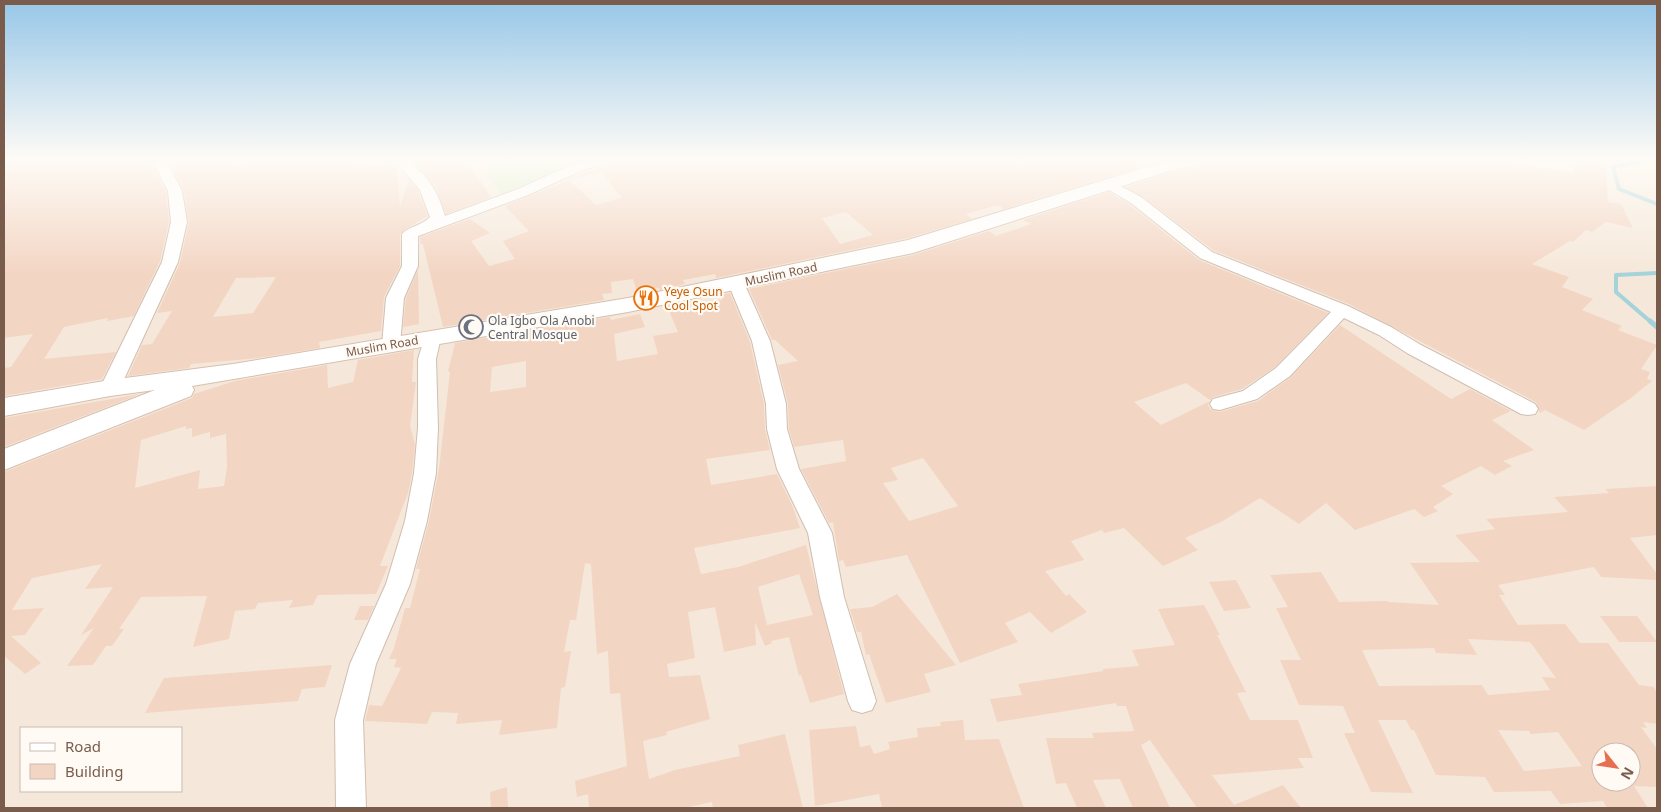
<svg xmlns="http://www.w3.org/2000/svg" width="1661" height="812" viewBox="0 0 1661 812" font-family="'Noto Sans',sans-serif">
	<rect width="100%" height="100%" fill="#fdf6ec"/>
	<path fill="#f5e8da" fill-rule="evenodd" d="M4,160H1657V808H4ZM21,728H181V791H21ZM1601,752H1631V782H1601Z"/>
	<path fill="#d8ecc9" d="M489,160H560L561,167L551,174L501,194L488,176Z"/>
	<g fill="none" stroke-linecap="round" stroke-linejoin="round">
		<path stroke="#a5d3da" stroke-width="4" d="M1647,160L1613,167L1619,189L1657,204
			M1652,323L1616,292V275L1657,273"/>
		<path stroke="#a5d3da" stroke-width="5" d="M1650,321L1657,327"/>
	</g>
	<path fill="#f3d5c3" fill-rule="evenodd" d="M4,160H153V167L166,192L169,222L160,261L134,316L107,321L108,318L64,327L44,359L116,352L102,379L4,396V368L11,367L33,334L4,338Z
		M171,160H233L231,166L267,160H356V168L396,162L400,206L409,181L418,191L428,216L407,228L400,234V266L384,297L381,331L319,342L320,348L258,358L191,364L189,368L128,376L142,345L152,344L172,311L157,313L180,263L189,222L184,191L171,166ZM276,277L253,313L213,317L236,278Z
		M417,160H466L491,197L446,214L435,187L416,164Z
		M610,160H1164L1004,209L998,205L966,214L972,219L908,238L716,278L715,274L683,280L685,284L660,290L659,288L637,291L633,279L611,282L612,293L602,294L604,300L443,327L423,244H420V237L470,219L490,233L471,241L489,266L515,259L503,241L529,231L505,206L569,180L596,205L622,198L602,173L567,179L607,165ZM846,212L873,235L840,244L822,218Z
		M1204,160H1518L1517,164L1573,173L1574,160H1605L1608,202L1621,204L1633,228L1606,222L1592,232L1586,230L1573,242L1570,241L1532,264L1569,277L1562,287L1593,299L1582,310L1622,326L1618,330L1657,345L1641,369L1650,372L1647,379L1652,381L1631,398L1584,430L1545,410L1540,413L1536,402L1349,304L1213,250L1142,196L1126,187L1166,174L1200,166Z
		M1109,192L1130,205L1199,260L1328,313L1275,367L1242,389L1213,397L1210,400L1186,383L1134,402L1161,425L1210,401L1208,405L1211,410L1220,412L1258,401L1291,377L1340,325L1451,399L1470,389L1511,411L1492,420L1534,450L1503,461L1512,466L1495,475L1481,466L1441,486L1453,494L1433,507L1438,511L1424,517L1414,509L1355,530L1326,503L1299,524L1260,498L1221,522L1185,538L1198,550L1163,566L1124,528L1104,533L1102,530L1071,541L1084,560L1045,571L1066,596L1069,594L1087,612L1051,633L1030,612L1005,623L1018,642L960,663L907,555L846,567L843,560L839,561L833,522L829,523L801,469L846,461L843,440L794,447L789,429L788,404L778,365L798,361L775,340H772L749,289L913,255L989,231L996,236L1031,224L1023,220ZM923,458L958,506L909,521L883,483L898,480L891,468Z
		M418,270L419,324L403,327L406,298Z
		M730,293L750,342L764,404L765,429L770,450L706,459L711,485L777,474L792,505L800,528L694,548L701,574L738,567L806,545L844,694L810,703L801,675L799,676L789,637L771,641L772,643L765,646L755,622L756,645L724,652L715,607L688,612L695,658L667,664L669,677L700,675L710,719L666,732L667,735L643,741L649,779L675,770L740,756L738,745L785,734L803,808H713L712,802L684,808H589L588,794L577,797L575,781L627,766L620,693L610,694L608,651L597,654L591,564L585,563L576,620H570L564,652L571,651L565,687L561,688L557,728L499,735L502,720L456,724L458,713L432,712L427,724L365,721L369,705L382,706L401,668L394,667L397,659H389L394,648L405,608H410L420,569H416L429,521L439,469L450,372L448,371L455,343L610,317L611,320L640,314L645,327L614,334L617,361L658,354L653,336L678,332L667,306L693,300L695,305L722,300L721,295ZM526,361V387L490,392L492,367ZM799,574L813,615L767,625L758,587Z
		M414,350L412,382H416L410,426L415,444L412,473L408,493L380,566H388L376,594L318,595L313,605L289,608L293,600L258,603L255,609L235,611L229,639L193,647L207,596L141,597L119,629H124L112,646H106L93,665L67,666L94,628L81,635L113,587L85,589L102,564L32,578L12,610L44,608L25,635L11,636L41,663L25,674L4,656V472L192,398L194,394L235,381L327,365L328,388L353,382L358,360ZM186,426V429L192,428V437L210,432V438L226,434L227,468L224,486L198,489L200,470L135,488L141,440Z
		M140,394L4,447V418Z
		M1657,486V535L1630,538L1657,574V580L1601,577L1594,567L1498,585L1505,595H1499L1518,625L1565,624L1580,643H1608L1639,685L1654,687L1657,693V724L1643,722L1647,728L1641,727L1657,749V787L1634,786L1648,808H1607L1603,801L1560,804L1551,791L1494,792L1485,777L1436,775L1414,730H1411L1406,720H1378L1413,793L1371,792L1344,733H1355L1343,706L1299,705L1280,660H1301L1276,608L1288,607L1270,575L1321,572L1339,602L1387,601L1388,602L1439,605L1410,563L1480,562L1455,535L1495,529L1486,519L1568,512L1554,497L1609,493L1605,489ZM1468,639L1530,642L1556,678L1542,677L1550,690L1488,695L1482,685L1379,686L1362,650L1434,648L1436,653L1477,655ZM1498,730L1529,731L1531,734L1558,732L1582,766L1524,771ZM1601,752H1631V782H1601Z
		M1236,580L1251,608L1224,611L1209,582Z
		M897,594L956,665L924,674L931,692L886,703L869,654L866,655L861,632H857L850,609L872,607Z
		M1204,605L1220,635H1217L1246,692L1237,693L1250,720H1298L1313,758H1298L1304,768L1212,775L1234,805L1283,785L1301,808H1197L1150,740L1141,745L1170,808H1133L1120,779L1093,780L1106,808H1077L1066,783L1056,784L1046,738H1094L1092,733L1134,731L1126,706H1117L1116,703L997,722L990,699L1022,695L1018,684L1103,671V669L1139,666L1132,650L1175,645L1158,609Z
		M360,606H374L368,620H354Z
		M1600,616H1637L1657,642H1619Z
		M332,665L325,687L302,689L298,701L145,713L164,678Z
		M963,720L965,740L999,739L1024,808H882L879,794L815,806L809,730L856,726L860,747L870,745L874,754L890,749L888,742L918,737L917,728L941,726L940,722Z
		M507,787L508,808H491L490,792Z"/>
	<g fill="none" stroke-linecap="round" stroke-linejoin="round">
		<g stroke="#d1beb0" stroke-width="2">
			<path id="street" d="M155,160H169V166L182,191L187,222L178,262L120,388L117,392L110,394L103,392L100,388L162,262L171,222L168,191L155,166Z
				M398,160H412C414,168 422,172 427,179C436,190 441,203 445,216L518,189L573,164L587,160H608L606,163L583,170L528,195L418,236V266L404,298L400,345L398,349L391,351L384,349L382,345L386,298L402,266V234C409,226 422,226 430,217L420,190L402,169Z
				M1109,180L1141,197L1212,252L1348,306L1391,327L1421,345L1535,404L1538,409L1535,414L1528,415L1521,414L1407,353L1379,335L1344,318L1290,376L1257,399L1220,410L1213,409L1210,404L1213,399L1243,391L1276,368L1331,312L1200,258L1131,203L1104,187L1102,184L1104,181Z
				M736,278L742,279L744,283L770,341L786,404L787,429L799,469L832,533L844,597L876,701L872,710L862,713L852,710L848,701L820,597L808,533L777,469L767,429L766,404L752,341L728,283L730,279Z
				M432,332L438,333L441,337L436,359L438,428L436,473L427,521L410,584L376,664L363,720L366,808H336L335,720L350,664L386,584L405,521L414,473L418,428V359L426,333Z"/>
		</g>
		<g stroke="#d6c0b0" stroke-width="2">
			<path id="secondary" d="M1170,160H1202L1200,164L1166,172L913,253L628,312L192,386L194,390L191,396L4,470V449L155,390L110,396L4,416V398L110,380L233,364L628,298L736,276L908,240Z"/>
		</g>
		<use href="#street" fill="#fff" fill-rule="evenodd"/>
		<use href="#secondary" fill="#fff" fill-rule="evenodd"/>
	</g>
	<linearGradient id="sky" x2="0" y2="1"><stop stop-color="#97c7e8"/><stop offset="0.58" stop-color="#fefbf6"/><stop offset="1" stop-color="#fefbf6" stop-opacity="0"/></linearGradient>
	<rect width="1661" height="274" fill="url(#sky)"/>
	<defs>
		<g id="restaurant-ring" transform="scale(1.25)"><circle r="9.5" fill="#fffaf3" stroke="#e8710a" stroke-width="1.5"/><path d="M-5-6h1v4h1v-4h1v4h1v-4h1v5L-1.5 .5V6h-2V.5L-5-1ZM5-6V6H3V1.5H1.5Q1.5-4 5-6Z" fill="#e8710a"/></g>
		<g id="mosque-ring" transform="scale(1.25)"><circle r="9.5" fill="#fffaf3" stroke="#6b7280" stroke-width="1.5"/><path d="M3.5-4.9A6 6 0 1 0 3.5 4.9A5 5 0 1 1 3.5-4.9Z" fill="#6b7280"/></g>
	</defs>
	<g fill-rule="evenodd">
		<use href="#restaurant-ring" x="646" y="298"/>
		<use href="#mosque-ring" x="471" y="327"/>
	</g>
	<g text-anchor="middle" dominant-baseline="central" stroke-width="4.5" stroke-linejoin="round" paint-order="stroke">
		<g font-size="12" fill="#7a5c4d" stroke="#fffaf3">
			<text transform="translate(781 274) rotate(-12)">Muslim Road</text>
			<text transform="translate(382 346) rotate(-10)">Muslim Road</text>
		</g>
		<g font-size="12" fill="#c56008" stroke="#fffaf3" text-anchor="start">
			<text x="664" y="291">Yeye Osun<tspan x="664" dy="14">Cool Spot</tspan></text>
		</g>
		<g font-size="12" fill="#5b616d" stroke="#fffaf3" text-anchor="start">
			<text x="488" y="320">Ola Igbo Ola Anobi<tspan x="488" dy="14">Central Mosque</tspan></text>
		</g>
	</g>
	<rect width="1661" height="812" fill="none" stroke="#7a5c4d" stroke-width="10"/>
	<rect x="20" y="727" width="162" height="65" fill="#fffaf3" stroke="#cabbb1"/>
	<rect x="30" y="743" width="25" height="8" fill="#ffffff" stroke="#cabbb1"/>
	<text x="65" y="752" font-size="15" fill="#7a5c4d">Road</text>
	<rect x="30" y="764" width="25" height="15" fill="#f3d5c3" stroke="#cabbb1"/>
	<text x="65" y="777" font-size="15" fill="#7a5c4d">Building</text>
	<g transform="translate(1616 767) rotate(120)"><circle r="24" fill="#fffaf3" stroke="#cabbb1"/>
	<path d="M0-4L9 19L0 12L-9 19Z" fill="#e76f51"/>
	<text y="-8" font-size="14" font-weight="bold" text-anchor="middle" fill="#7a5c4d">N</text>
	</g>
</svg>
